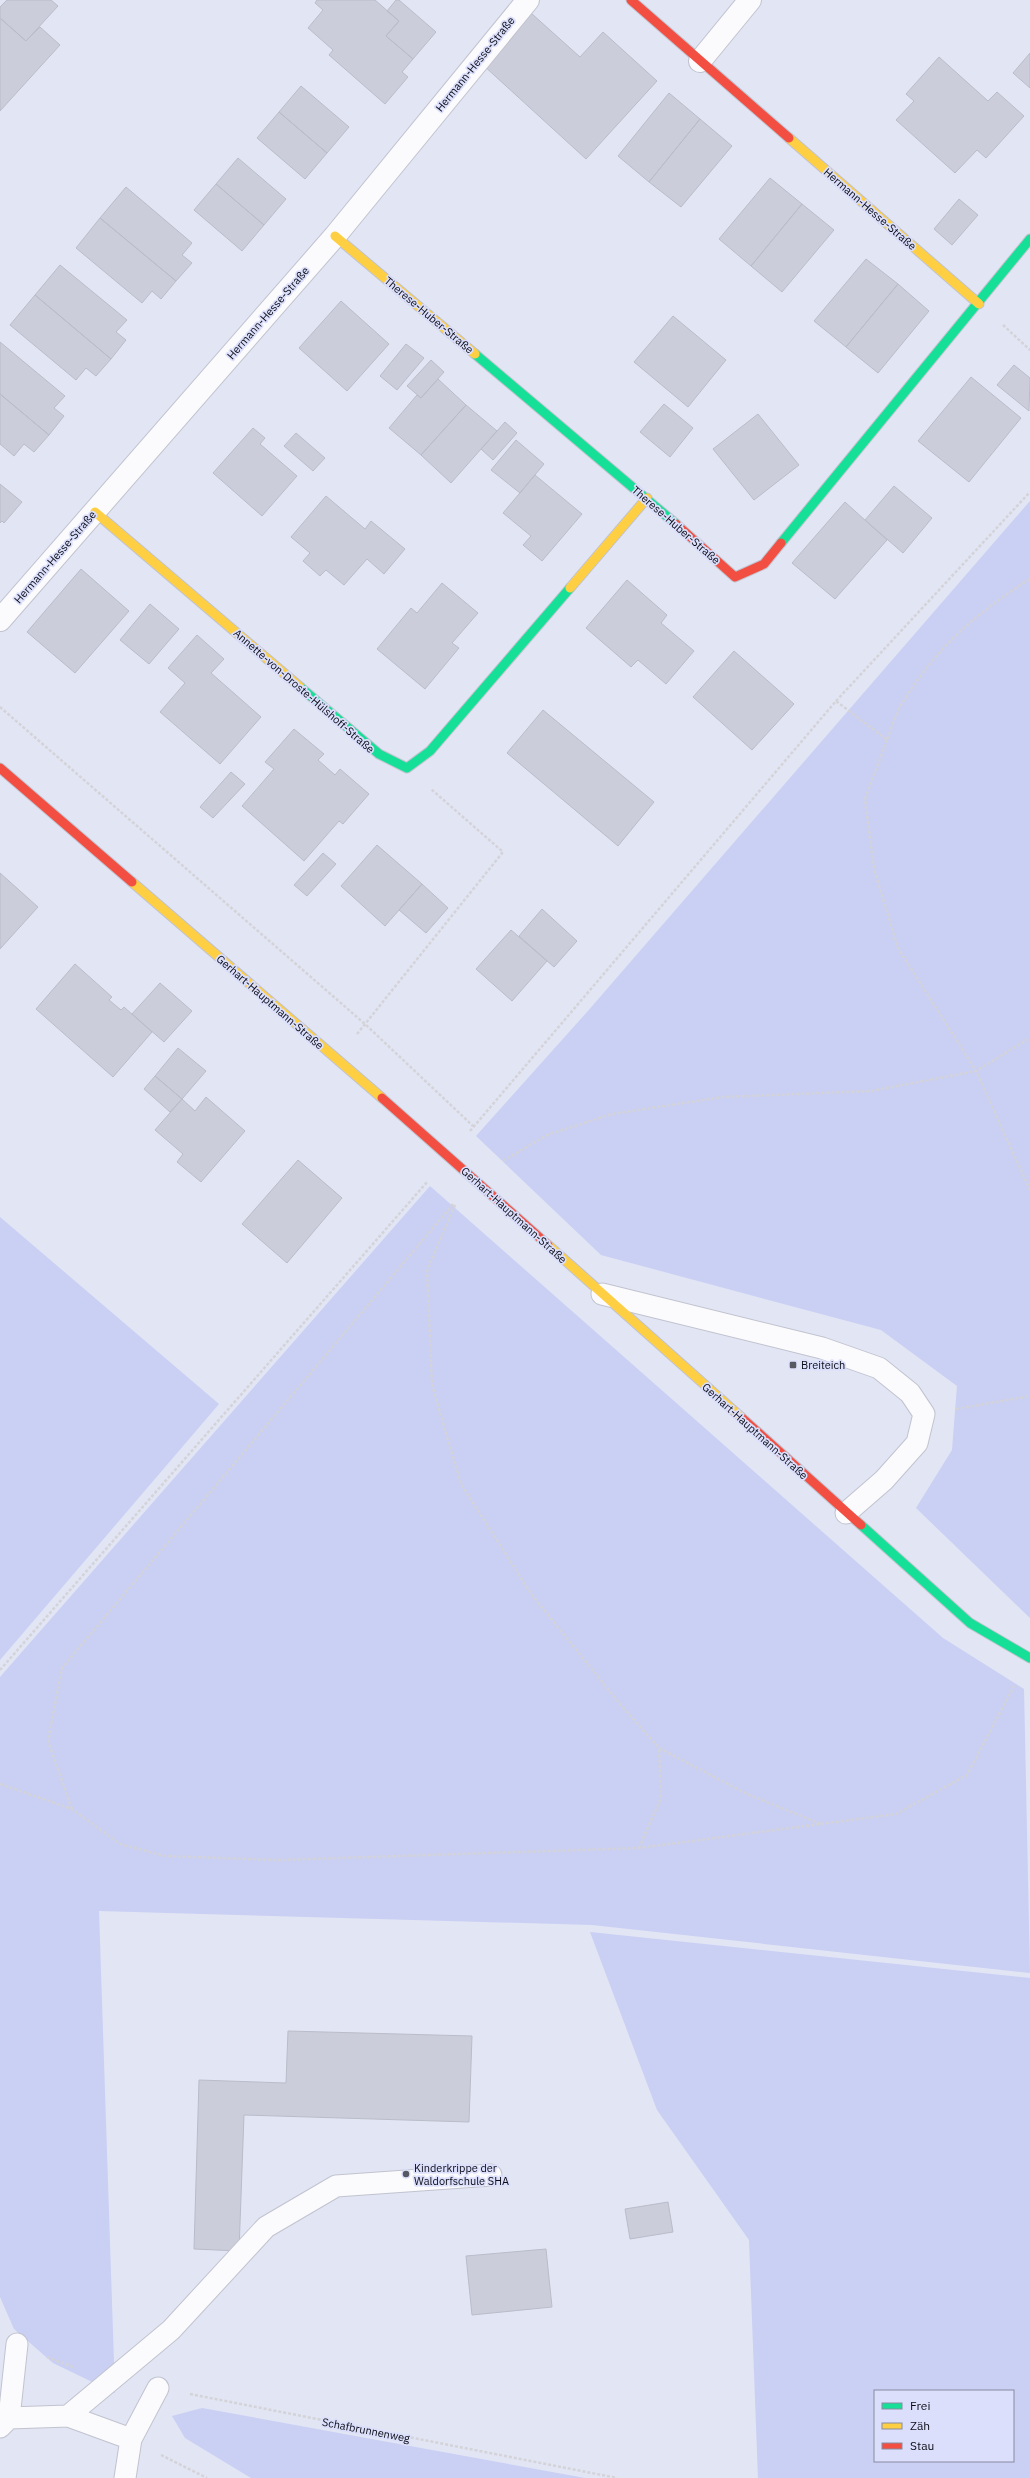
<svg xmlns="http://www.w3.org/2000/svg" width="1030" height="2478" viewBox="0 0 1030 2478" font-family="'IBM Plex Sans',sans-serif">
	<rect width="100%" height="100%" fill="#e2e5f4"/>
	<path fill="#cacff4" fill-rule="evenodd" d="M1030,501V1618L916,1508L952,1450L957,1386L881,1330L601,1255L476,1136L587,1012Z
		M430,1186L943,1638L1024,1689L1030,1973L592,1925L99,1911L115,2393L53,2363L14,2329L0,2297V1677Z
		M0,1217L219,1404L0,1660Z
		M590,1932L1030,1978V2478H758L749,2240L657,2110ZM875,2391H1013V2461H875Z
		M202,2408L585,2478H251L185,2438L172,2416Z"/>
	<path fill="#cbcdda" stroke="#babcc9" d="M7,0H51L58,6L26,41L0,18V7Z
		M317,0H375L399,21L386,36L413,59L402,72L408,77L385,104L329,55L333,50L308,28L323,10L315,3Z
		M396,0H399L436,32L413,59L386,36L399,21L387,11Z
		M531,13L580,57L603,32L657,81L586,159L483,65Z
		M0,18L26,41L40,27L60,45L0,111Z
		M1030,53V88L1013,73Z
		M939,57L988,101L997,92L1024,116L986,158L977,150L955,173L896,120L914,101L906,94Z
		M301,86L349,127L327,153L279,112Z
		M669,93L700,119L649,182L618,156Z
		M279,112L327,153L305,179L257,138Z
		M700,119L732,146L681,207L649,182Z
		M238,158L286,199L264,225L216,184Z
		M770,178L802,204L751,266L719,239Z
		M216,184L264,225L242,251L194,210Z
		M126,187L192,243L182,255L192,263L176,281L100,218Z
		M959,199L978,215L952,245L934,229Z
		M802,204L834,230L782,292L751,266Z
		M100,218L176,281L161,299L152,291L142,303L76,248Z
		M866,259L898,284L846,347L814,321Z
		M60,265L127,320L116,332L126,340L111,359L35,295Z
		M898,284L929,311L878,373L846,347Z
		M35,295L111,359L96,376L86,368L76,380L10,325Z
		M341,301L389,344L347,391L299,348Z
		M673,316L726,360L688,407L634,362Z
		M0,342L65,396L54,408L64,416L49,435L0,394Z
		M406,344L424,358L397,390L380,376Z
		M431,360L444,372L421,398L407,386Z
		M1014,365L1030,378L1029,411L997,385Z
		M971,377L1021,418L969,482L918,441Z
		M438,379L466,405L421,455L389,428L417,395L421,398Z
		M0,394L49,435L34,452L24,444L14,456L0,444Z
		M664,404L693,428L670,457L640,432Z
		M466,405L497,431L451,483L421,455Z
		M758,414L799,465L754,500L713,449Z
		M505,422L517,433L493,460L481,449Z
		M253,428L265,438L260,444L297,476L262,516L213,473Z
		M296,433L325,458L313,471L284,446Z
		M516,440L544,464L520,493L491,470Z
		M535,475L582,514L542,561L523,545L531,536L503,513Z
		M0,484L22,502L4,523L2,521L0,523Z
		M894,486L932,518L903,553L865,520Z
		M326,496L365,529L371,521L405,549L384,574L367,559L344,585L326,570L320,576L303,561L310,553L291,537Z
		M845,502L887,540L835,599L792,563Z
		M81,569L129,611L75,673L27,632Z
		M627,580L667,615L661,623L694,651L666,684L638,660L631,667L586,628Z
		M442,583L478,613L452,643L459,648L425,689L377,649L411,608L417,613Z
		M150,604L179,629L149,664L120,640Z
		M197,635L224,659L211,673L261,717L220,764L160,712L185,683L168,668Z
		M734,651L794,704L752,750L693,697Z
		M543,710L654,802L618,846L507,753Z
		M294,729L324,754L318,760L335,775L340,769L369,794L343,824L339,821L304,861L242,806L274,769L265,762Z
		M231,772L245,784L213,818L200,807Z
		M377,845L422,884L385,926L341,886Z
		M323,853L336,864L307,896L294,885Z
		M0,873L38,907L0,949Z
		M422,884L448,908L426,933L399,910Z
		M542,909L577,941L554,967L519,936Z
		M511,930L547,961L512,1001L476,969Z
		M75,964L112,997L109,1000L121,1010L124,1007L152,1032L113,1077L36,1009Z
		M160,983L192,1011L164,1042L132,1014Z
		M178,1048L206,1071L182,1099L155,1076Z
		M155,1076L182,1099L170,1112L144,1089Z
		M206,1097L245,1131L201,1182L177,1162L183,1154L155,1130L182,1099L195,1111Z
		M298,1160L342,1198L287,1263L242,1224Z
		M288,2031L472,2036L469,2122L244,2115L239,2251L194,2249L199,2080L286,2083Z
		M668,2202L673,2232L630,2239L625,2209Z
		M546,2249L552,2307L472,2315L466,2256Z"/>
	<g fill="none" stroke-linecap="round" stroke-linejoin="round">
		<g stroke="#c1c3cf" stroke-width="23">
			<path id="lane" d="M602,1294L822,1348L879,1368L910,1393L924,1414L917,1443L884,1480L846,1513
				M68,2416L171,2330L266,2227L336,2186L491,2175
				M9,2418L68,2416L131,2439
				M0,2427L9,2418L17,2344
				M125,2478L131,2439L158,2388"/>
		</g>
		<g stroke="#c1c3cf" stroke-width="24">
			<path id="street" d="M700,61L750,0
				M0,620L335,236L528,0"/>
		</g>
		<g stroke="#c1c3cf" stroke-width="11">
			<path id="fast" d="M475,354L676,524
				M781,543L1030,239
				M300,687L379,754L407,768L430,751L570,588
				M861,1525L970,1623L1030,1658"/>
		</g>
		<g stroke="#c1c3cf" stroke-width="11">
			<path id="slow" d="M789,138L979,304
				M335,236L475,354
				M95,512L300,687
				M570,588L647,498
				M132,882L382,1098
				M548,1245L742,1418"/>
		</g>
		<g stroke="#c1c3cf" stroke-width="11">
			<path id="jam" d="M631,0L789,138
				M676,524L735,577L764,564L781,543
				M0,768L132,882
				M382,1098L548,1245
				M742,1418L861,1525"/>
		</g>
		<path stroke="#d3d3d8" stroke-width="2.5" stroke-dasharray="3 2" stroke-linecap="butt" d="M1003,325L1030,350
			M836,701L1030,492
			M0,707L365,1024L473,1126
			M887,740L865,799L874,869L898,948L976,1071L1030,1038
			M357,1034L503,852L431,789
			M470,1131L836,701L887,740C892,727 896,712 904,700C938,646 976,613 1030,579
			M503,1161L547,1135L612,1114L723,1097L871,1091L976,1071L1030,1190
			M455,1205L427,1271L432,1385L461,1484L532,1595L620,1704L659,1748L747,1794L821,1824
			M956,1409L1030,1396
			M0,1670L428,1181
			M0,1784L72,1809L120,1844L165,1856L279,1860L639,1848L896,1814L967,1775L1014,1686
			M72,1809L48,1741L62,1668L453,1204
			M639,1848L661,1798L659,1748
			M47,2357L76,2368
			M190,2394L617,2478
			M161,2455L207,2478"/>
		<use href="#lane" stroke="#fbfbfd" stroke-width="21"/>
		<use href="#street" stroke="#fbfbfd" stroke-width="22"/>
		<use href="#fast" stroke="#16e098" stroke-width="9"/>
		<use href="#slow" stroke="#ffcf43" stroke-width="9"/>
		<use href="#jam" stroke="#f24e42" stroke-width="9"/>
	</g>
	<g fill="#565863" stroke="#dbdffb" stroke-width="1.5">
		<rect x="789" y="1361" width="8" height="8" rx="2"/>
		<circle cx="406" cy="2174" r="4"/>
	</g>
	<g text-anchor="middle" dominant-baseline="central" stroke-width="3.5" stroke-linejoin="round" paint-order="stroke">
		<g font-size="11" fill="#0b0c15" stroke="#dbdffb">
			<text transform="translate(475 64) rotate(-51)">Hermann-Hesse-Straße</text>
			<text transform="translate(870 209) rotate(41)">Hermann-Hesse-Straße</text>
			<text transform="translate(268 313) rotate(-49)">Hermann-Hesse-Straße</text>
			<text transform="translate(429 315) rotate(40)">Therese-Huber-Straße</text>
			<text transform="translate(676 525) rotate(41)">Therese-Huber-Straße</text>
			<text transform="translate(55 557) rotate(-49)">Hermann-Hesse-Straße</text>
			<text transform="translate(304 691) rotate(41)">Annette-von-Droste-Hülshoff-Straße</text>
			<text transform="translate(270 1002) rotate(41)">Gerhart-Hauptmann-Straße</text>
			<text transform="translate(514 1215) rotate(42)">Gerhart-Hauptmann-Straße</text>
			<text transform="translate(755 1431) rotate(42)">Gerhart-Hauptmann-Straße</text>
			<text transform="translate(366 2430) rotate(11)">Schafbrunnenweg</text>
		</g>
		<g font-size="11" fill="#0b0c15" stroke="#dbdffb" text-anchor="start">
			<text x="801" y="1365">Breiteich</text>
			<text x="414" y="2168">Kinderkrippe der<tspan x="414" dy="13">Waldorfschule SHA</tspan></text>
		</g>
	</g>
	<rect x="874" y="2390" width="140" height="72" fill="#dbdffb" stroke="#888b9f"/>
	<rect x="882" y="2403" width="20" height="6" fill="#16e098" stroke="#888b9f"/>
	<text x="910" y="2410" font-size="12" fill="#0b0c15">Frei</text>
	<rect x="882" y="2423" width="20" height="6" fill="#ffcf43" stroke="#888b9f"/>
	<text x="910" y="2430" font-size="12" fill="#0b0c15">Zäh</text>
	<rect x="882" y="2443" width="20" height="6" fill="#f24e42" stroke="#888b9f"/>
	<text x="910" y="2450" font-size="12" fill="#0b0c15">Stau</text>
</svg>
